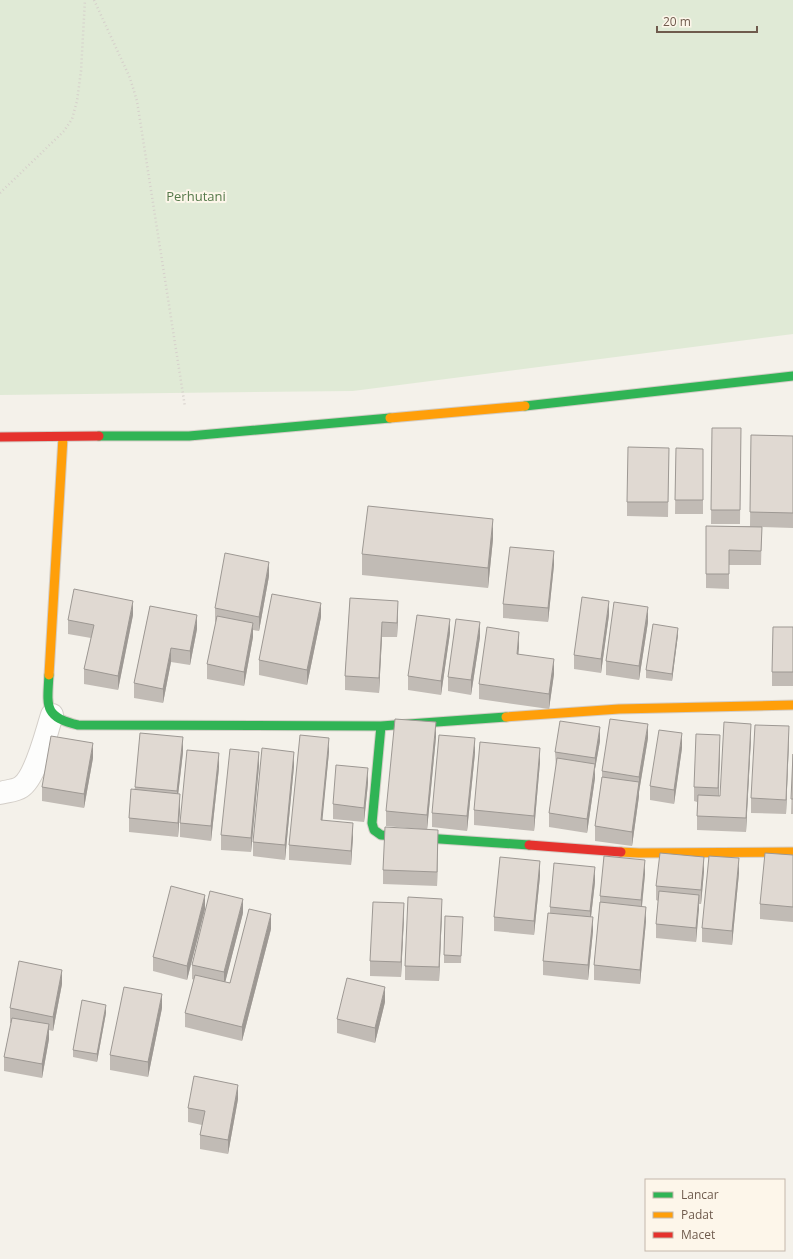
<svg xmlns="http://www.w3.org/2000/svg" width="793" height="1259" viewBox="0 0 793 1259" font-family="'Open Sans',sans-serif">
	<rect width="100%" height="100%" fill="#f4f1ea"/>
	<path fill="#e0ead6" d="M0,0H793V334L353,391L0,395Z"/>
	<g fill="none" stroke-linecap="round" stroke-linejoin="round">
		<g stroke="#d3cec8" stroke-width="24">
			<path id="street" d="M0,793C7,791 15,791 21,787C36,777 46,733 52,715"/>
		</g>
		<g stroke="#d3cdc6" stroke-width="11">
			<path id="fast" d="M525,406L793,376
				M99,436H189L390,418
				M49,675C47,707 44,717 78,725L381,726L506,717
				M381,726L372,823L374,830L381,835L529,845"/>
		</g>
		<g stroke="#d3cdc6" stroke-width="11">
			<path id="slow" d="M390,418L525,406
				M49,675L63,437
				M506,717L619,709L793,705
				M621,852L639,853L793,852"/>
		</g>
		<g stroke="#d3cdc6" stroke-width="11">
			<path id="jam" d="M0,437L99,436
				M529,845L621,852"/>
		</g>
		<path stroke="#d6d0cb" stroke-width="2.5" stroke-dasharray="1 3" stroke-linecap="butt" d="M94,0L130,78L137,101L185,407
			M0,193L64,131L72,119L77,101L81,71L85,0"/>
		<use href="#street" stroke="#fdfdfc" stroke-width="22"/>
		<use href="#fast" stroke="#30b455" stroke-width="9"/>
		<use href="#slow" stroke="#ff9f0a" stroke-width="9"/>
		<use href="#jam" stroke="#e5322d" stroke-width="9"/>
	</g>
	<path fill="#c1bbb5" d="M712,428H741L740,524H711Z
		M751,435L793,436V528L762,527L761,565H729V589L706,588V526H750Z
		M669,448L668,517L627,516V502Z
		M676,448L703,449V514H675Z
		M493,539L488,588L362,575V554Z
		M554,565L548,622L503,618V604Z
		M269,576L259,631L253,630V637L244,686L207,679V664L216,622H215V608Z
		M350,598L398,616L397,637H382L379,693L345,690V676Z
		M150,606L197,629L190,665L171,662L163,703L134,698V683Z
		M133,615L118,690L84,684V669L91,638L68,634V620Z
		M609,615L601,673L574,669V655Z
		M321,617L307,685L259,675V660Z
		M648,622L639,680L606,675V661Z
		M793,627V686H772V672Z
		M450,633L441,695L408,690V676Z
		M678,635L672,681L646,678V670Z
		M480,637L471,695L448,691V677Z
		M519,647L518,655L554,674L549,709L479,699V684Z
		M436,737L427,829L438,844L437,886L383,884V870L418,829L386,826V811Z
		M648,738L639,792V796L632,846L595,841V826L602,777V771Z
		M751,738L746,832L697,830V802L694,801V787L720,749L719,796H720Z
		M789,740L786,814L751,813V798Z
		M600,741L595,769V778L587,833L549,827V813L556,767L555,752Z
		M682,748L674,804L650,800V786Z
		M183,752L178,794L180,809L178,837L129,832V818L135,787Z
		M329,752L322,820L353,837L351,865L289,860V845Z
		M475,753L467,831L432,827V813Z
		M793,754V814H791Z
		M93,758L84,808L42,801V787Z
		M540,762L534,831L474,825V810Z
		M259,766L251,852L221,850V835Z
		M294,766L285,860L253,856V842Z
		M219,768L211,841L180,837V823Z
		M368,783L364,822L333,819V804Z
		M793,855V922L760,919V904Z
		M704,871L701,904H699L696,942L656,938V924L658,901L656,900V886Z
		M739,873L732,945L702,942V928Z
		M645,874L642,907L646,921L640,984L594,980V965L600,902V896Z
		M540,876L534,935L494,931V917Z
		M595,882L591,917L593,931L588,980L543,975V961L550,913V907Z
		M205,909L187,980L153,971V957Z
		M243,913L225,982L230,983L271,929L242,1041L185,1027V1013L194,980L192,979V965Z
		M442,913L439,981L405,980V966Z
		M404,917L401,977L370,976V961Z
		M463,924L461,963H444V955Z
		M62,984L53,1031L49,1030V1039L42,1078L4,1071V1057L11,1023H10V1008Z
		M385,1002L375,1043L337,1033V1019Z
		M162,1008L148,1077L110,1070V1055Z
		M106,1013L97,1062L73,1057V1050Z
		M238,1099L228,1154L200,1149V1135L202,1125L188,1122V1108Z"/>
	<path fill="#9d9893" d="M493,519V539L488,588V568Z
		M554,551V565L548,622V608Z
		M269,562V576L259,631V617Z
		M133,601V615L118,690V676Z
		M398,601V616L397,637V623Z
		M609,601V615L601,673V659Z
		M321,603V617L307,685V670Z
		M648,607V622L639,680V666Z
		M197,615V629L190,665V651Z
		M450,619V633L441,695V681Z
		M382,622V637L379,693V678Z
		M480,622V637L471,695V680Z
		M253,623V637L244,686V672Z
		M678,628V635L672,681V674Z
		M519,632V647L517,669V654Z
		M171,648V662L163,703V689Z
		M554,659V674L549,709V694Z
		M436,722V737L427,830V815Z
		M648,724V738L639,792V796L632,846V832L639,782V777Z
		M751,724V738L746,832V818Z
		M789,726V740L786,814V800Z
		M600,727V741L595,769V778L587,833V819L595,768V758Z
		M682,733V748L674,804V790Z
		M720,735V749L718,803V788Z
		M183,737V752L177,805V791Z
		M329,738V752L321,835V820Z
		M475,738V753L467,831V816Z
		M93,743V758L84,808V794Z
		M540,748V762L534,831V816Z
		M259,752V766L251,852V838Z
		M294,752V766L285,860V845Z
		M219,753V768L211,841V826Z
		M368,768V783L364,822V808Z
		M180,794V809L178,837V823Z
		M353,823V837L351,865V851Z
		M438,830V844L437,886V872Z
		M704,857V871L701,904V890Z
		M739,858V873L732,945V931Z
		M645,860V874L641,914V900Z
		M540,861V876L534,935V921Z
		M595,867V882L590,925V911Z
		M205,895V909L187,980V966Z
		M699,895V909L696,942V928Z
		M243,899V913L224,987V972Z
		M442,899V913L439,981V967Z
		M404,903V917L401,977V962Z
		M646,907V921L640,984V970Z
		M271,914V929L242,1041V1027Z
		M593,917V931L588,980V965Z
		M62,970V984L53,1031V1017Z
		M385,987V1002L375,1043V1028Z
		M162,994V1008L148,1077V1062Z
		M106,1005V1013L97,1062V1054Z
		M49,1024V1039L42,1078V1064Z
		M238,1085V1099L228,1154V1140Z"/>
	<path fill="#e0d9d2" stroke="#9d9893" d="M712,428H741L740,510H711Z
		M751,435L793,436V513L750,512Z
		M628,447L669,448L668,502H627Z
		M676,448L703,449V500H675Z
		M368,506L493,519L488,568L362,554Z
		M706,526L762,527L761,551L729,550V574H706Z
		M510,547L554,551L548,608L503,604Z
		M225,553L269,562L259,617L215,608Z
		M74,589L133,601L118,676L84,669L94,625L68,620Z
		M272,594L321,603L307,670L259,660Z
		M582,597L609,601L601,659L574,655Z
		M350,598L398,601L397,623L382,622L379,678L345,676Z
		M614,602L648,607L639,666L606,661Z
		M150,606L197,615L190,651L171,648L163,689L134,683Z
		M417,615L450,619L441,681L408,676Z
		M217,616L253,623L244,672L207,664Z
		M456,619L480,622L471,680L448,677Z
		M653,624L678,628L672,674L646,670Z
		M487,627L519,632L517,654L554,659L549,694L479,684Z
		M773,627H793V672H772Z
		M395,719L436,722L427,815L386,811Z
		M610,719L648,724L639,777L602,771Z
		M560,721L600,727L595,758L555,752Z
		M724,722L751,724L746,818L697,816L698,795L720,796Z
		M755,725L789,726L786,800L751,798Z
		M659,730L682,733L674,790L650,786Z
		M140,733L183,737L177,791L135,787Z
		M696,734L720,735L718,788L694,787Z
		M300,735L329,738L321,820L353,823L351,851L289,845Z
		M439,735L475,738L467,816L432,813Z
		M51,736L93,743L84,794L42,787Z
		M480,742L540,748L534,816L474,810Z
		M262,748L294,752L285,845L253,842Z
		M230,749L259,752L251,838L221,835Z
		M187,750L219,753L211,826L180,823Z
		M793,754V799H791Z
		M557,758L595,764L587,819L549,813Z
		M336,765L368,768L364,808L333,804Z
		M602,777L639,782L632,832L595,826Z
		M131,789L180,794L178,823L129,818Z
		M385,827L438,830L437,872L383,870Z
		M660,853L704,857L701,890L656,886Z
		M765,853L793,855V907L760,904Z
		M604,856L645,860L641,900L600,896Z
		M709,856L739,858L732,931L702,928Z
		M500,857L540,861L534,921L494,917Z
		M554,863L595,867L590,911L550,907Z
		M171,886L205,895L187,966L153,957Z
		M210,891L243,899L224,972L192,965Z
		M659,891L699,895L696,928L656,924Z
		M408,897L442,899L439,967L405,966Z
		M373,902L404,903L401,962L370,961Z
		M600,902L646,907L640,970L594,965Z
		M249,909L271,914L242,1027L185,1013L195,975L230,983Z
		M548,913L593,917L588,965L543,961Z
		M445,916L463,917L461,956L444,955Z
		M19,961L62,970L53,1017L10,1008Z
		M347,978L385,987L375,1028L337,1019Z
		M124,987L162,994L148,1062L110,1055Z
		M82,1000L106,1005L97,1054L73,1050Z
		M12,1018L49,1024L42,1064L4,1057Z
		M194,1076L238,1085L228,1140L200,1135L205,1111L188,1108Z"/>
	<g text-anchor="middle" dominant-baseline="central" stroke-width="4" stroke-linejoin="round" paint-order="stroke">
		<g font-size="13" fill="#55794a" stroke="#fdf6ea">
			<text x="196" y="196">Perhutani</text>
		</g>
	</g>
	<rect x="645" y="1179" width="140" height="72" fill="#fdf6ea" stroke="#c4b8ab"/>
	<rect x="653" y="1192" width="20" height="6" fill="#30b455" stroke="#c4b8ab"/>
	<text x="681" y="1199" font-size="12" fill="#6f5b4d">Lancar</text>
	<rect x="653" y="1212" width="20" height="6" fill="#ff9f0a" stroke="#c4b8ab"/>
	<text x="681" y="1219" font-size="12" fill="#6f5b4d">Padat</text>
	<rect x="653" y="1232" width="20" height="6" fill="#e5322d" stroke="#c4b8ab"/>
	<text x="681" y="1239" font-size="12" fill="#6f5b4d">Macet</text>
	<path d="M657 26v6h100v-6" fill="none" stroke="#6f5b4d" stroke-width="2"/>
	<text x="663" y="26" font-size="12" fill="#6f5b4d" stroke="#fdf6ea" stroke-width="3" paint-order="stroke">20 m</text>
</svg>
